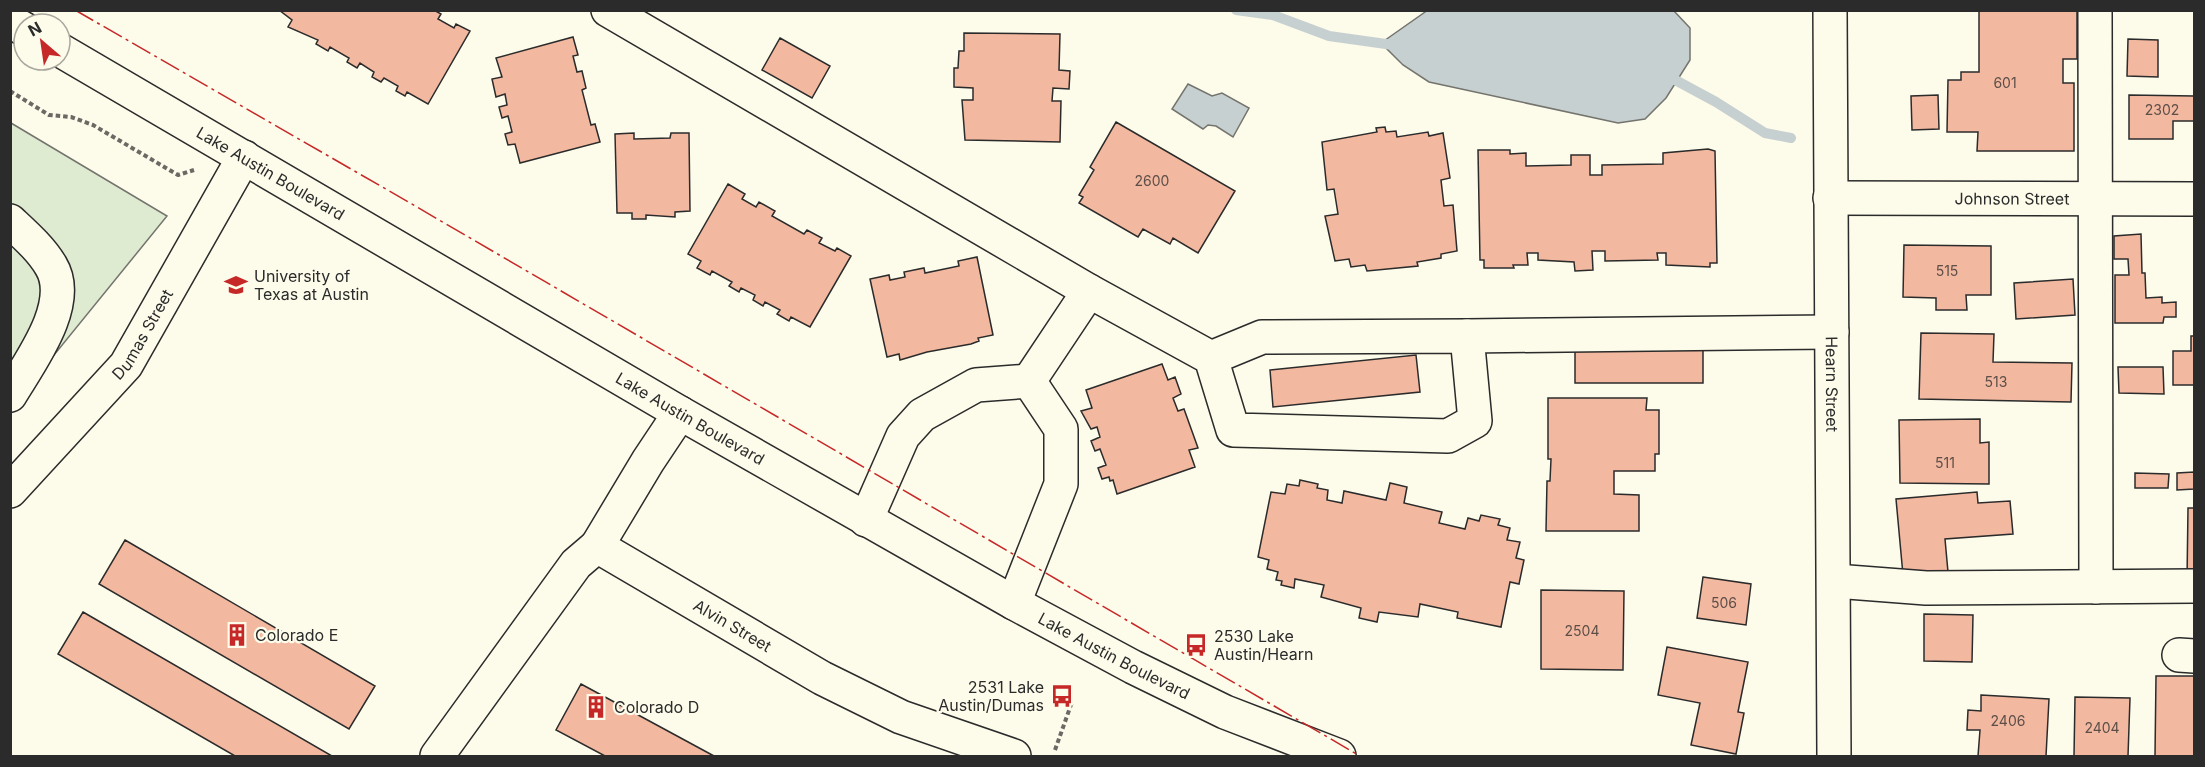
<svg xmlns="http://www.w3.org/2000/svg" width="2205" height="767" viewBox="0 0 2205 767" font-family="Inter,sans-serif">
	<rect width="100%" height="100%" fill="#fdfbea"/>
	<path fill="#deebd1" stroke="#74746e" stroke-width="1.5" d="M11,123L167,216L11,408Z"/>
	<path fill="#c7d0d0" stroke="#74746e" stroke-width="1.5" d="M1428,10L1674,11L1690,28V60L1666,98L1645,119L1618,123L1429,82L1403,65L1381,43Z
		M1188,84L1212,96L1222,93L1249,108L1233,137L1216,126L1208,125L1203,129L1172,109Z"/>
	<g fill="none" stroke-linecap="round" stroke-linejoin="round">
		<path stroke="#c7d0d0" stroke-width="10" d="M1236,10L1273,15L1329,36L1393,45
			M1666,75L1716,102L1765,133L1791,138"/>
	</g>
	<path fill="#f2b8a0" stroke="#2b2b2b" stroke-width="1.5" d="M279,10H434L441,14L438,19L454,28L456,24L470,31L428,104L407,92L405,96L396,91L398,86L384,78L381,82L372,77L374,72L360,63L357,68L347,62L349,58L330,47L328,51L316,44L318,40L288,27L292,20Z
		M1979,10H2077V59H2063V83H2074V151H1977L1978,132H1947L1948,80H1961V72H1979Z
		M964,33L1060,34L1059,70L1070,71L1069,89L1053,88L1052,101H1061L1060,142L965,140L962,100H973V88L954,87V68H958L959,51H964Z
		M573,37L578,55L573,56L577,72L582,71L586,88L582,90L591,125L595,124L600,142L520,163L515,144L508,145L505,134L512,132L508,116L502,118L499,107L507,105L505,94L496,97L492,79L502,77L496,58Z
		M780,38L830,66L812,98L762,70Z
		M2128,39L2158,40V77L2127,76Z
		M1938,95L1939,129L1912,130L1911,96Z
		M2129,95L2194,96V121H2173V139H2129Z
		M1116,122L1235,191L1198,253L1173,238L1170,244L1143,229L1138,237L1079,203L1083,197L1079,195L1094,170L1090,167Z
		M1385,127L1386,132L1396,131L1397,137L1428,132L1429,136L1443,133L1450,178L1441,180L1444,206L1453,205L1457,251L1441,254V258L1417,262L1418,266L1367,271L1365,265L1351,267L1349,259L1335,261L1325,216L1338,214L1334,189L1327,190L1322,142L1377,132L1376,128Z
		M634,133V139L670,138L671,133H689L690,211L675,212V217L646,215V219H632V213H617L615,134Z
		M1708,149L1715,151L1717,263H1710V267L1666,265V253H1657L1658,260L1605,261V251H1592L1593,270L1575,271L1574,262L1538,260V253H1527L1528,265H1513L1514,268H1484V260H1480L1478,150H1510V154L1526,153V166L1571,165V155H1590V175H1602V165L1663,164V153Z
		M728,184L745,194L742,199L756,207L759,202L775,211L772,216L804,234L807,230L822,238L819,243L835,251L837,248L851,256L810,327L791,317L789,321L777,314L780,310L765,302L763,306L753,300L755,295L741,288L739,292L729,286L732,282L712,271L710,275L697,268L701,261L688,254Z
		M2141,234L2142,273H2145L2146,298L2162,297V303L2176,302V317H2164L2163,323H2115V275H2129L2128,259H2114V236Z
		M1904,245L1991,246V295H1966L1967,310H1936V298L1903,297Z
		M977,257L993,335L978,338L979,341L971,344L927,352L900,360L899,354L887,357L870,279L889,275L890,280L905,277L904,272L924,268L925,273L959,266L958,261Z
		M2073,279L2075,315L2016,319L2014,283Z
		M1921,333L1994,334L1993,362L2072,363L2071,402L1919,399Z
		M2191,336H2194V385H2173V351H2191Z
		M1575,346H1703V383H1575Z
		M1416,355L1420,392L1273,407L1270,370Z
		M1162,364L1168,380L1175,377L1181,394L1173,398L1178,411L1184,409L1198,448L1189,450L1195,467L1117,494L1113,480L1110,481L1109,477L1102,479L1098,468L1106,465L1100,449L1095,451L1091,441L1100,437L1097,427L1091,429L1081,411L1092,408L1086,390Z
		M2118,367H2163L2164,394L2119,393Z
		M1548,398H1647L1646,410H1659V454H1655V471H1614V494L1639,495V531H1546L1547,481H1550L1551,459H1548Z
		M1980,419V443L1989,442V484L1900,483L1899,420Z
		M2194,472V489L2177,490V473Z
		M2135,473L2169,474L2168,488H2135Z
		M1300,480L1318,484L1317,488L1328,490L1327,500L1342,503L1344,491L1386,500L1390,483L1407,487L1404,503L1442,512L1439,523L1465,529L1468,518L1479,521L1481,515L1500,519L1498,525L1510,528L1507,540L1520,542L1516,558L1524,560L1519,584L1510,582L1501,627L1457,618L1458,612L1420,604L1418,617L1379,612L1377,622L1359,618L1361,608L1321,597L1324,585L1295,579L1294,588L1281,585L1282,581L1276,580L1278,572L1267,569L1269,560L1258,557L1271,492L1285,494L1287,484L1299,486Z
		M1977,492L1978,503L2010,501L2013,534L1945,539L1948,572L1903,575L1896,499Z
		M2188,508H2194V580H2187Z
		M125,540L375,686L349,729L99,584Z
		M1703,577L1751,584L1746,625L1697,618Z
		M1541,590L1624,591L1623,670L1541,669Z
		M83,612L332,756H235L58,654Z
		M1924,614L1973,615L1972,662L1924,661Z
		M1667,647L1748,662L1738,712L1744,713L1736,754L1691,745L1700,703L1658,695Z
		M2156,676H2194V756H2155Z
		M581,684L714,756H605L556,730Z
		M1981,695L2049,699L2046,756H1978L1980,730H1967L1968,710L1981,711Z
		M2075,697L2130,698L2128,756H2074Z"/>
	<g fill="none" stroke-linecap="round" stroke-linejoin="round">
		<g stroke="#2b2b2b" stroke-width="36">
			<g id="minor">
				<path d="M608,10L1089,291L1029,381"/>
				<path id="s1" d="M1830,10L1834,756"/>
				<path d="M2095,10L2096,587"/>
				<path id="s2" d="M1830,198L2194,199"/>
				<path d="M10,221C25,235 41,249 51,266C74,304 29,363 10,395"/>
				<path d="M1089,291L1211,358L1233,430L1448,436L1475,421L1467,336L1262,337L1211,358"/>
				<path d="M1467,336L1832,332"/>
				<path id="s3" d="M680,413L648,461L597,546L822,678L901,717L1014,756"/>
				<path id="s4" d="M10,491L126,365L244,157"/>
				<path d="M866,520L903,436L922,415L976,385L1029,381"/>
				<path d="M1835,581L1926,588L2194,586"/>
				<path d="M1014,603L1061,484V429L1029,381"/>
				<path d="M2179,655L2194,656"/>
				<path d="M437,756L576,564L597,546"/>
			</g>
		</g>
		<g stroke="#2b2b2b" stroke-width="36">
			<g id="major">
				<path d="M10,21L24,29"/>
				<path id="s5" d="M60,50L680,413L1014,603L1133,667L1225,712L1339,756"/>
			</g>
		</g>
		<path stroke="#6a6964" stroke-width="4" stroke-dasharray="4.5 3" stroke-linecap="butt" d="M10,91L49,115L71,117L93,125L178,175L194,170
			M1055,750L1072,702"/>
		<use href="#minor" stroke="#fdfbea" stroke-width="33"/>
		<use href="#major" stroke="#fdfbea" stroke-width="33"/>
		<path stroke="#c62828" stroke-width="1.5" stroke-dasharray="21 4.5 3 4.5" stroke-linecap="butt" d="M75,10L410,203L1360,756"/>
	</g>
	<defs>
		<g id="university-bare" transform="scale(1.8)"><path d="M0-5L7-2L0 1L-7-2ZM-4 1L0 2.5L4 1V4Q0 6-4 4Z" fill="#c62828" stroke="#fdfbea" stroke-width="2.5" paint-order="stroke"/></g>
		<g id="building-bare" transform="scale(1.8)"><path d="M-4-6H4V6H1V3H-1V6H-4ZM-2.5-4.3h1.7v1.8h-1.7ZM.8-4.3h1.7v1.8H.8ZM-2.5-1h1.7V.8h-1.7ZM.8-1h1.7V.8H.8Z" fill="#c62828" stroke="#fdfbea" stroke-width="2.5" paint-order="stroke"/></g>
		<g id="bus-bare" transform="scale(1.8)"><path d="M-5-6H5V4H4V6H2V4H-2V6H-4V4H-5ZM-3.5-4V0h7V-4ZM-3.5 1.2v1.5H-2V1.2ZM2 1.2v1.5H3.5V1.2Z" fill="#c62828" stroke="#fdfbea" stroke-width="2.5" paint-order="stroke"/></g>
	</defs>
	<g fill-rule="evenodd">
		<use href="#university-bare" x="236" y="285"/>
		<use href="#building-bare" x="237" y="635"/>
		<use href="#bus-bare" x="1196" y="645"/>
		<use href="#bus-bare" x="1062" y="696"/>
		<use href="#building-bare" x="596" y="707"/>
	</g>
	<g text-anchor="middle" dominant-baseline="central" stroke-width="4.5" stroke-linejoin="round" paint-order="stroke">
		<g font-size="14" fill="#5d4e48">
			<text x="2005" y="82">601</text>
			<text x="2162" y="109">2302</text>
			<text x="1152" y="180">2600</text>
			<text x="1947" y="270">515</text>
			<text x="1996" y="381">513</text>
			<text x="1945" y="462">511</text>
			<text x="1724" y="602">506</text>
			<text x="1582" y="630">2504</text>
			<text x="2008" y="720">2406</text>
			<text x="2102" y="727">2404</text>
		</g>
		<g font-size="16" fill="#2b2b2b" stroke="#fdfbea">
			<text stroke="none"><textPath href="#s5" startOffset="244">Lake Austin Boulevard</textPath></text>
			<text stroke="none"><textPath href="#s2" startOffset="182">Johnson Street</textPath></text>
			<text stroke="none"><textPath href="#s4" startOffset="206">Dumas Street</textPath></text>
			<text stroke="none"><textPath href="#s1" startOffset="374">Hearn Street</textPath></text>
			<text stroke="none"><textPath href="#s5" startOffset="730">Lake Austin Boulevard</textPath></text>
			<text stroke="none"><textPath href="#s3" startOffset="314">Alvin Street</textPath></text>
			<text stroke="none"><textPath href="#s5" startOffset="1216">Lake Austin Boulevard</textPath></text>
		</g>
		<g font-size="16" fill="#2b2b2b" stroke="#fdfbea" text-anchor="start">
			<text x="254" y="276">University of<tspan x="254" dy="18">Texas at Austin</tspan></text>
			<text x="255" y="635">Colorado E</text>
			<text x="1214" y="636">2530 Lake<tspan x="1214" dy="18">Austin/Hearn</tspan></text>
			<text x="1044" y="687" text-anchor="end">2531 Lake<tspan x="1044" dy="18">Austin/Dumas</tspan></text>
			<text x="614" y="707">Colorado D</text>
		</g>
	</g>
	<rect width="2205" height="767" fill="none" stroke="#2b2b2b" stroke-width="24"/>
	<g transform="translate(42 42) rotate(331)"><circle r="28" fill="#fdfbea" stroke="#a9a89e" stroke-width="1.5"/>
	<path d="M0-4.5L10 22L0 15L-10 22Z" fill="#c62828"/>
	<text y="-9" font-size="16" font-weight="bold" text-anchor="middle" fill="#2b2b2b">N</text>
	</g>
</svg>
